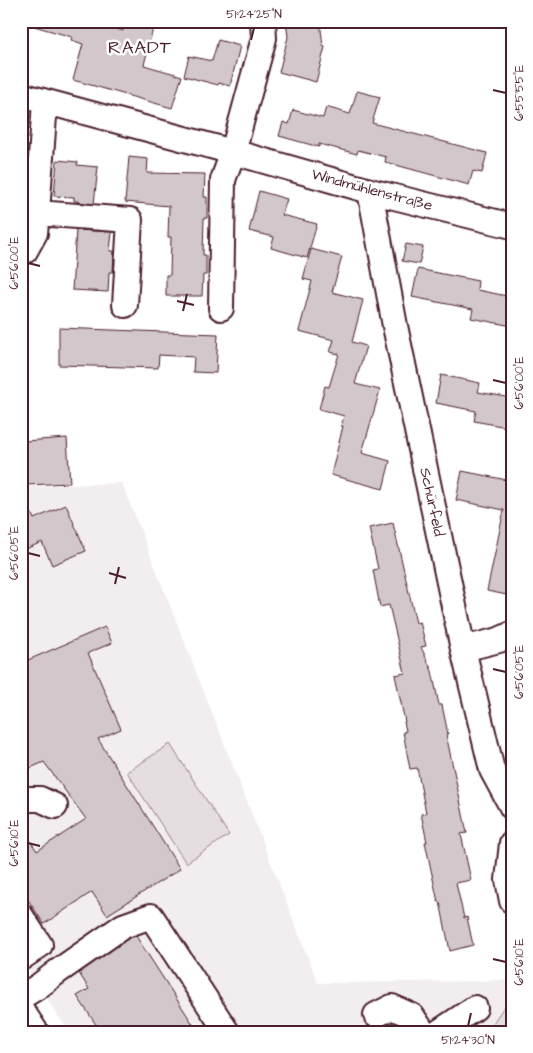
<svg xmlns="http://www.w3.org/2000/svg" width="533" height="1053" viewBox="0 0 533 1053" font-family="'Architects Daughter',sans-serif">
	<rect width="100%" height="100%" fill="#fff"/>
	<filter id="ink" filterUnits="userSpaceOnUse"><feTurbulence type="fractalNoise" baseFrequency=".02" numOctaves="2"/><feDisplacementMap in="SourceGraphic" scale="10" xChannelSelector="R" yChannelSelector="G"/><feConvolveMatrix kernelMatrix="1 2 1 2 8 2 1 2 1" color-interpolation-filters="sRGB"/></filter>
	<g filter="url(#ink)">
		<path fill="#f2eeef" d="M122,483L318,983L485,981L512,979V995L487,1032H69L21,959V487Z"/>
		<path fill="#e5dee0" stroke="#987e86" d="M170,744L229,835L186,863L127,772Z
			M512,995V1025L506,1032H487Z"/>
		<path fill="#d2c7cb" stroke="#4a1f2b" d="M35,21H90L123,31L125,21H128L153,28L144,65L182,76L172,108L73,80L83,44L71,40L72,37L34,26Z
			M286,21H320L323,46L325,47L316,82L279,72L288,37Z
			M218,40L240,46L230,86L219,83L218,85L184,76L189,56L212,61Z
			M357,91L380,97L372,123L487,153L482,173L473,171L469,185L385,162L386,157L358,150L357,154L319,144V147L279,136L283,122L289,124L293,110L323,118L326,107L350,114Z
			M129,157L148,159L147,173L205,174L204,197H207V218H204L203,255H206V275H203L202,296H166V275H170L171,237H168L169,206L125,202Z
			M57,160L78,162L77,165L98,167L94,204L78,202V201H74V197L54,196Z
			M259,191L287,199L282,215L317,224L307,258L271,248L274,237L249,231Z
			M76,230L112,232L110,251H114L113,272H109L108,292L72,290Z
			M406,244L423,247L419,264L402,261Z
			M311,249L342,257L332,292L363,300L352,342L366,346L355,384L380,390L362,453L390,461L383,489L331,475L343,426H341L344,416L319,409L325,386L329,387L339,354L330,352L334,340L299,331L312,281L303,279Z
			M418,269L478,281L477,290L512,297V326L471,318L473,309L412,297Z
			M59,328L218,334L216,373L193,372L194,357L159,355L158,368L59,365Z
			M441,375L480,383L478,392L512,398V428L474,421L476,411L436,403Z
			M67,438L70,483L27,485L25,441Z
			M462,471L512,481V596L487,591L504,510L456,500Z
			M21,490L34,519L66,505L86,551L52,565L42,542L21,551Z
			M393,523L416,623L420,622L426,646L421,647L432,671L439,705H442L448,734H446L467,833L461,834L471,880L456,883L464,918L467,917L473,945L450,951L440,902H438L425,842H427L421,814L426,813L417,768L410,769L403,732L406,731L404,722H405L395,675L405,673L389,605L380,607L373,570L378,569L369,528Z
			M105,627L112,643L88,653L121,729L98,739L180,869L107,915L92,892L44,924L21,889V827L37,851L86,819L44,762L21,772V663Z
			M136,936L198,1032H101L77,996L89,989L79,973L129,938Z"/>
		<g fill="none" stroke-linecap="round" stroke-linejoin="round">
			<g stroke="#4a1f2b" stroke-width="28">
				<path id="minor" d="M21,95L233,152L370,191L512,226
					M370,191L395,326L463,649L492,770L512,807
					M37,213L130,220L125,305
					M21,252L25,251L35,233L37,213L45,102
					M221,308L223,180L233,152L264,38L263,21
					M463,649L499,640L512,634
					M21,799H40L55,806
					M512,843L508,880L512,901
					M21,916L40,945L21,958
					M21,997L39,986L57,972L123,926L151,916L227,1032
					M21,1009L36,1032
					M376,1015L392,1007L412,1016L423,1032
					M439,1032L475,1008"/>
			</g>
			<use href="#minor" stroke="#fff" stroke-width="24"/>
		</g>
	</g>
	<path fill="none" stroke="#4a1f2b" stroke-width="2" d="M251,40L254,28M493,90L506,93M28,263L40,266M177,301L194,305M183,311L187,294M493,380L506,383M28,553L40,556M109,573L126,578M115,584L119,567M493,669L506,672M28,843L40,846M493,959L506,962M468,1026L471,1013"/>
	<g text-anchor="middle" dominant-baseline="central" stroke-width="5" stroke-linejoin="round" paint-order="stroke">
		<g font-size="15" fill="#4a1f2b" stroke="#fff">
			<text transform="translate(372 190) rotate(15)">Windmühlenstraße</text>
			<text transform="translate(432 502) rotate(78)">Schürfeld</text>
		</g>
		<g font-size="18" letter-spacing="1" fill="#4a1f2b" stroke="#fff">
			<text x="140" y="47">RAADT</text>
		</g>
	</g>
	<rect width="533" height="1053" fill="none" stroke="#fff" stroke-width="55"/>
	<rect x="28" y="28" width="478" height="998" fill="none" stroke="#4a1f2b" stroke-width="2"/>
	<g font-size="12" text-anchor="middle" fill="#4a1f2b">
		<text x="254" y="18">51°24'25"N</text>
		<text transform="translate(519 93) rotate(-90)" y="4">6°55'55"E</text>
		<text transform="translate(14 263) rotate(-90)" y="4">6°56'00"E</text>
		<text transform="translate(519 383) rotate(-90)" y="4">6°56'00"E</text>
		<text transform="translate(14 553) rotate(-90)" y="4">6°56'05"E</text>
		<text transform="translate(519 672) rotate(-90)" y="4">6°56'05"E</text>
		<text transform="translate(14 843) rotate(-90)" y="4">6°56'10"E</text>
		<text transform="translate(519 962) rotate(-90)" y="4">6°56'10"E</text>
		<text x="468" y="1044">51°24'30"N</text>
	</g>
</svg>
